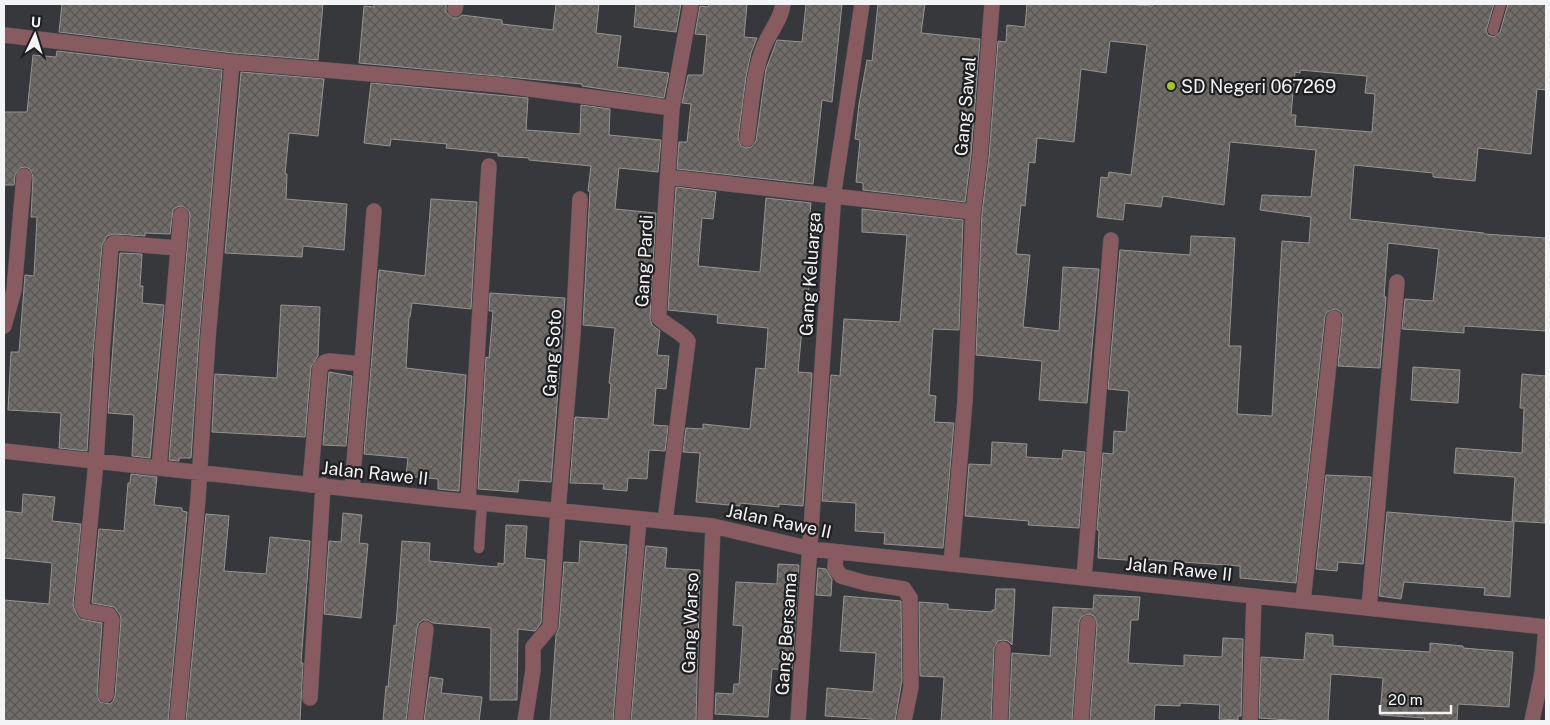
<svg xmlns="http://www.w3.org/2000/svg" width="1550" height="725" viewBox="0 0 1550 725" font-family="'Public Sans',sans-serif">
	<defs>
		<pattern id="building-cross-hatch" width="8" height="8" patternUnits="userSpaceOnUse" patternTransform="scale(1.25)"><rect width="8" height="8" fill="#706c69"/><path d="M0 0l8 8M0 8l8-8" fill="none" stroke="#595756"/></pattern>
	</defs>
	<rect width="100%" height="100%" fill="#37383b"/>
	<path fill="url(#building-cross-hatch)" stroke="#979390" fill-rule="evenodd" d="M62,4H323L318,60L233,53L59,32Z
		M374,4H446V12L453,18H458L462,15L502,20V24L553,30L556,4H599L596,33L621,36L617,67L669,73L664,98L582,86V84L359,63L364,6L374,7Z
		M636,4H681L676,32L634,27Z
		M709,4H747L744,37L757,38L751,53L746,77L738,138L741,146L746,148L751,147L756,141L766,69L777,40L802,42L806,4H842L832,102L822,100L813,184L677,169L679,142H687L691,104L682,103L688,75H703L707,35L695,34L700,6L708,7Z
		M878,4H925L921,33L980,39L971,155L965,202L863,190V183L856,182L860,140L855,139L859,104L867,60L872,61Z
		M1027,4H1127L1152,6L1153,4H1494L1486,31L1488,35L1494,37L1500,32L1508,4H1546V90L1537,89L1531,154L1478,148L1475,181L1433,177V173L1354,165L1350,219L1484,233V234L1546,238V331L1464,326V333L1402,329L1405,299L1433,301L1439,249L1388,243L1384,297H1386L1380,368L1338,366L1343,315L1340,311L1335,309L1327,312L1325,316L1296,583L1240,578V566L1140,559V561L1098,558L1099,530H1097L1103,453L1113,454L1114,431L1126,432L1129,391L1108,389L1120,250L1190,255L1191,236L1235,238L1229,346H1241L1237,414L1272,416L1282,241L1309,243L1311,217L1260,210L1262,195L1311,197L1316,150L1230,142L1224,205L1163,196L1161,207L1125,203L1123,220L1097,217L1101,177L1108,178L1109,172L1131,175L1147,45L1110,41L1106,73L1081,69L1074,142L1037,138L1035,163L1029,162L1025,206L1021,205L1016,254L1030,255L1023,327L1059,331L1063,267L1099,269L1087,403L1039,400L1042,361L976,355L982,213L989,157L998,41L1006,42L1007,25L1025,27ZM1300,70L1367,76L1365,93L1375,94L1372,132L1295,126L1296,115H1291L1295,72L1300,73Z
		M57,51L222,70L199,337L191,458H179V461L169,460L190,216L189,211L182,206L177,207L173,210L170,234L145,233V236L114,234L107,236L102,245L93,353L87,451L59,448L61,413L8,410L11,352H19L25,275L34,276L37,217H31L33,177L30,169L25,167L20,168L15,175L14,185H4V112H27L33,55L56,57Z
		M241,72L324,79L318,136L289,133L285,174H287L286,199L347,204L344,250L303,246L302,257L225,253Z
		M371,83L528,98L526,130L580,134L581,105L610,109L609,135L661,140L658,172L619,168L615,209L656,213L650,318L652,325L660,331L657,355L669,356L666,389L656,388L653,425L668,426L665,451L649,450L647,479L628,478L627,491L603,489L604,484L570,483L575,417L608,419L611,384L609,383L615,328L583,325L590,191H588L591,166L529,160V158L498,156V153L446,148L447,144L391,139L390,146L364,143Z
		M676,187L716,192L713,219L702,218L698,266L760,272L766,198L811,203L810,213L822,214L819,248H813L808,296H805L798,372L812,373L803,506L779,504V507L740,503V506L696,502L700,453L683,452L686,428L703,429V424L750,429L756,368L765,369L768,328L717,323L718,315L668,310Z
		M431,199L477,202L471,309L412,303L410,317H409L406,368L466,375L459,491L438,489V479L406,476L408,458L364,454L379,270L425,276Z
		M862,209L963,220L959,330L933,329L929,395L936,396L934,422L954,423L943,548L884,544L885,533L855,531L856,503L822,501L831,375L840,376L844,319L900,322L907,235L862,232Z
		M120,253L142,254L140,286H143L142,303L164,305L150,458L132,456L134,415L108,413Z
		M490,293L565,298L551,482L519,480L518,492L478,489L486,357L489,358L493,311H489Z
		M281,305L320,307L318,356L311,367L305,437L212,432L215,374L277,378Z
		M1413,367L1460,370L1458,403L1411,400Z
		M329,372L352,376L346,446L323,445Z
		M1522,374L1546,376L1545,523L1512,521L1515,477L1454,473L1456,448L1522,453L1524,408H1520Z
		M992,442L1027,444L1026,457L1062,459L1063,450L1085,452L1079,528L1028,525L1029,521L965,516L969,464L991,465Z
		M131,474L157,477L154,505L182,508V511L187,512L168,721H4V600L49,604L52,563L4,558V511L22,513L23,494L55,497L52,521L81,524L73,605L77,615L80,619L102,623L97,695L100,702L110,704L113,701L115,696L121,620L120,615L114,607L92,603L99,529L124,531L128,483H130Z
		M1326,475L1371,477L1363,564L1338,562L1337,571L1316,569Z
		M1387,512L1514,522L1510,597L1484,595L1485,588L1404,582L1401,599L1379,596Z
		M343,513L362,515L359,543L368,544L361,618L324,614L329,541L341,542Z
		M206,514L229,516L224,571L266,574L270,537L310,541L301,663H303L300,721H186Z
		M506,525L527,526L525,558L545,560L541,623L535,631L518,629L517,700H490L491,628L433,623L428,620H423L419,623L417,628L406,721H383L386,686L388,687L394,625L396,626L402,541L430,543L429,561L498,567V563L504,564Z
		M580,541L627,545L613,721H550L556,635L559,628L564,562L579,563Z
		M646,546L667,548L665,568L700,570L696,721H631Z
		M778,564L799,565L792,670L772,669L768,717L715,714L716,693L733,694L734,684H739L743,626L733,625L736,582L777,584Z
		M818,568L826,569L832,579L831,596L816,595Z
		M996,589H1015L1014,610L1012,645L1008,641L1003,640L998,641L994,648L991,721H941L944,677L920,676L919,602L948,604V609L992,612V610H995Z
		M1094,595L1140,597L1138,620H1131L1128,663L1184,666V655L1222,657L1223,638L1243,639L1241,716H1238V720L1219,719L1220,705L1180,703V706L1155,705L1154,721H1090L1097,624L1094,616L1088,614L1081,617L1079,622L1072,721H1009L1012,653L1050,656L1053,607L1093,609Z
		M844,596L901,601L902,680L895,721H872V719L825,716L827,688L873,692L876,653L840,651Z
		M1306,633L1333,635V646L1430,652V643L1463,646V648L1513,652L1509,707L1458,704L1457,721H1424L1425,718L1380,715L1383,678L1331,674L1328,721H1303L1259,718L1261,657L1304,660Z
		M430,677L443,679L441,693L482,697L479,721H424Z"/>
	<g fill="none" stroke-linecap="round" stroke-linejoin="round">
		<g stroke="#555659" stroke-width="11">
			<path id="lane" d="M1493,30L1501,4
				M479,548L482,502"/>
		</g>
		<g stroke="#555659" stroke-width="16">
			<path id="street" d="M455,9L456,4
				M4,35L232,62L500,85L672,108
				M747,139C751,111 753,71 764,46C770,31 781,20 783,4
				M668,177L973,212
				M4,326L14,290L24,176
				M4,451L441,499L713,526L811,549L1546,627
				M159,468L181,215
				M310,485L320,368L325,362L329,361L362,364
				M352,489L374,211
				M468,501L489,166
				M665,521L688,341C680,331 668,327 659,318V308L672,108L691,4
				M836,552L835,568L841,576L866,583L904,589L910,598L911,687L904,721
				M951,564L965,401L973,212L980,156L992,4
				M1084,578L1111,240
				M1303,601L1334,318
				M1369,608L1397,282
				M106,695L112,620L109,615L85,611L82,605L96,462L102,364V354L111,246L114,243H118L177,248
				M310,698L323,485
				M177,721L198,499L208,338L232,62
				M415,721L426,629
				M525,721L533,670V647L550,627L558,511L573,334L580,199
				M622,721L639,519
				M705,721L713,526
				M798,721L834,191L862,4
				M1000,721L1003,649
				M1081,721L1088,623
				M1250,721L1254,596
				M1532,721L1542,673L1546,627"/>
		</g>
		<use href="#lane" stroke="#885b60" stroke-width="10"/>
		<use href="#street" stroke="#885b60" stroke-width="15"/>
	</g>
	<circle fill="#a8c71d" stroke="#1f1f21" stroke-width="2" cx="1171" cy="86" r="5"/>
	<g text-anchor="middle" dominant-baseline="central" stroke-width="4.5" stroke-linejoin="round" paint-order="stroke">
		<g font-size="18" fill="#f3f4f6" stroke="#1f1f21" text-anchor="start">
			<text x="1181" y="86">SD Negeri 067269</text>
		</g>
		<g font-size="18" fill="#f3f4f6" stroke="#1f1f21">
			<text transform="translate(965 106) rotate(-85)">Gang Sawal</text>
			<text transform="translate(644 261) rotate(-87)">Gang Pardi</text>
			<text transform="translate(810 274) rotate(-86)">Gang Keluarga</text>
			<text transform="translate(552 353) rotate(-86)">Gang Soto</text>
			<text transform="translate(375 473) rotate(6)">Jalan Rawe II</text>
			<text transform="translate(779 521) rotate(12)">Jalan Rawe II</text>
			<text transform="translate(1179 569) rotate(6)">Jalan Rawe II</text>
			<text transform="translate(690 623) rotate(-88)">Gang Warso</text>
			<text transform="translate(786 634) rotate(-86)">Gang Bersama</text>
		</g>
	</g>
	<rect width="1550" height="725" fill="none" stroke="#f3f4f6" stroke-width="10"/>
	<g transform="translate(35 35) rotate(4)" stroke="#1f1f21" stroke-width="4" paint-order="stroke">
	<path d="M0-4L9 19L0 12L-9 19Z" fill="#f3f4f6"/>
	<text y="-8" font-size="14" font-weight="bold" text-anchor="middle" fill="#f3f4f6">U</text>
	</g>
	<path d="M1380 705v8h71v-8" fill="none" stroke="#f3f4f6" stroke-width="2.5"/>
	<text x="1388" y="705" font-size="15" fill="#f3f4f6" stroke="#1f1f21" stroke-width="4" paint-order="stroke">20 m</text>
</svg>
